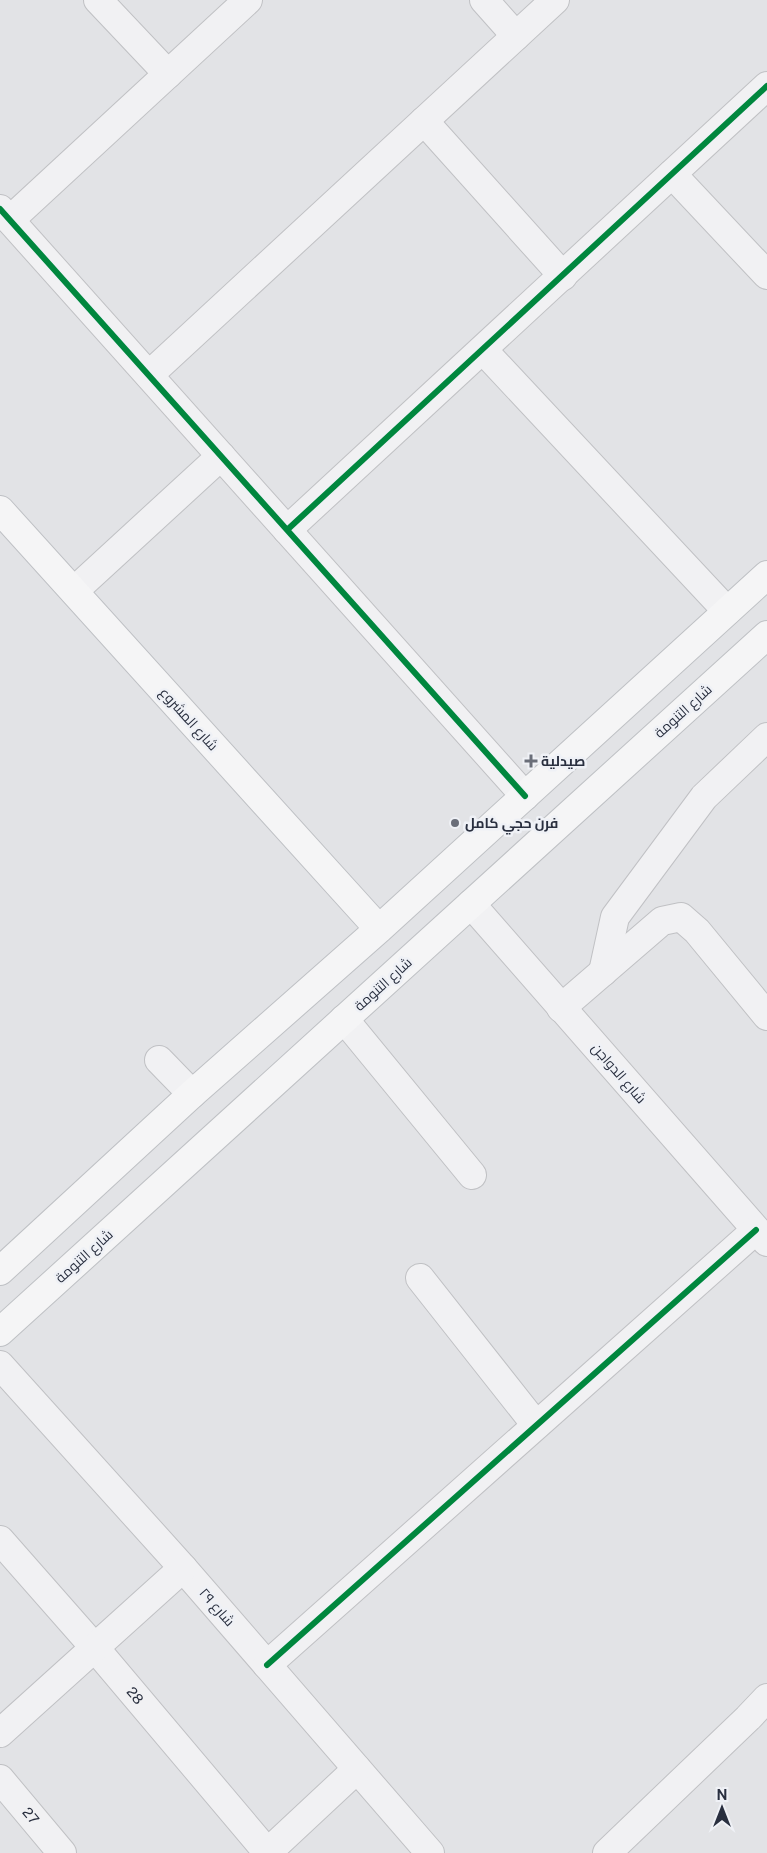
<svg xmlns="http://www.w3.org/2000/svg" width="767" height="1853" viewBox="0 0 767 1853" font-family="'Public Sans',Cairo,sans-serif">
	<rect width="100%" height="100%" fill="#e2e3e6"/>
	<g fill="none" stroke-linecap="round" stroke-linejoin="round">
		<g stroke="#c0c1c4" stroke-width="30">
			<g id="minor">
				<path d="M98,0L168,74"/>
				<path d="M484,0L516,36"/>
				<path d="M424,121L563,276"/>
				<path d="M672,174L767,275"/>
				<path d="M0,209L525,796"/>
				<path d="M10,220L248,0"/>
				<path d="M483,350L727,611"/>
				<path d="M149,375L555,0"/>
				<path d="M287,530L767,86"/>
				<path d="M74,591L221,456"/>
				<path d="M471,904L767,1242"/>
				<path d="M603,972L615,917L704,797L767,737"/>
				<path d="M561,1008L662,921L681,917L697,931L767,1016"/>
				<path d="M344,1019L472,1175"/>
				<path d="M159,1060L192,1094"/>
				<path d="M420,1278L536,1425"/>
				<path d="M0,1365L183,1568L430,1853"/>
				<path id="s1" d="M0,1540L95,1648L268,1853"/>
				<path d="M267,1665L756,1230"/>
				<path d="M0,1733L183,1568"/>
				<path id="s2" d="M0,1779L62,1853"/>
				<path d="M267,1853L357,1769"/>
				<path d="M607,1853L748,1718L767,1698"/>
			</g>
		</g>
		<g stroke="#bec0c4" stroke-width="30">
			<path id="major" d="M0,510L379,929
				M0,1271L192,1094L379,929L767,575
				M0,1332L767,635"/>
		</g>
		<use href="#minor" stroke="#f1f1f3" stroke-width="28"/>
		<use href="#major" stroke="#f5f5f6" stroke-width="28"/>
		<g stroke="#eff1f6" stroke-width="9">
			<path id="cycleway" d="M0,209L525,796
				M287,530L767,86
				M267,1665L756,1230"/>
		</g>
		<use href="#cycleway" stroke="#00873e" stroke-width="6"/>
	</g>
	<g fill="#6a6e79" stroke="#eff1f6" stroke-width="2">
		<path d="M528.5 753.5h5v5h5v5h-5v5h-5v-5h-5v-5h5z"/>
		<circle cx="455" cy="823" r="5"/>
	</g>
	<g text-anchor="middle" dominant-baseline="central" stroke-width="5" stroke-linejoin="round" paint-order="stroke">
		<g font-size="14" fill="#292f3f" stroke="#eff1f6">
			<text transform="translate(683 711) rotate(-42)">شارع التنومة</text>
			<text transform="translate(189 719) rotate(48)">شارع المشروع</text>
			<text transform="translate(383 984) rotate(-42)">شارع التنومة</text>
			<text transform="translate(619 1073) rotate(49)">شارع الدواجن</text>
			<text transform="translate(84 1256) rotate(-42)">شارع التنومة</text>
			<text transform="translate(217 1607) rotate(49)">شارع ٢٩</text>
			<text stroke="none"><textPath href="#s1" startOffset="206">28</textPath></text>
			<text stroke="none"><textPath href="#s2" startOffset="48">27</textPath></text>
		</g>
		<g font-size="14" font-weight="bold" fill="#292f3f" stroke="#eff1f6" text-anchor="start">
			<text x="541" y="761">صيدلية</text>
			<text x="465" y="823">فرن حجي كامل</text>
		</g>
	</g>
	<g transform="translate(722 1808)" stroke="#eff1f6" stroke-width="4" paint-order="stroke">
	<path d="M0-4L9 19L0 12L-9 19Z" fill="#292f3f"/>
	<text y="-8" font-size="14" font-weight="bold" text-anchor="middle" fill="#292f3f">N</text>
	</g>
</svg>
